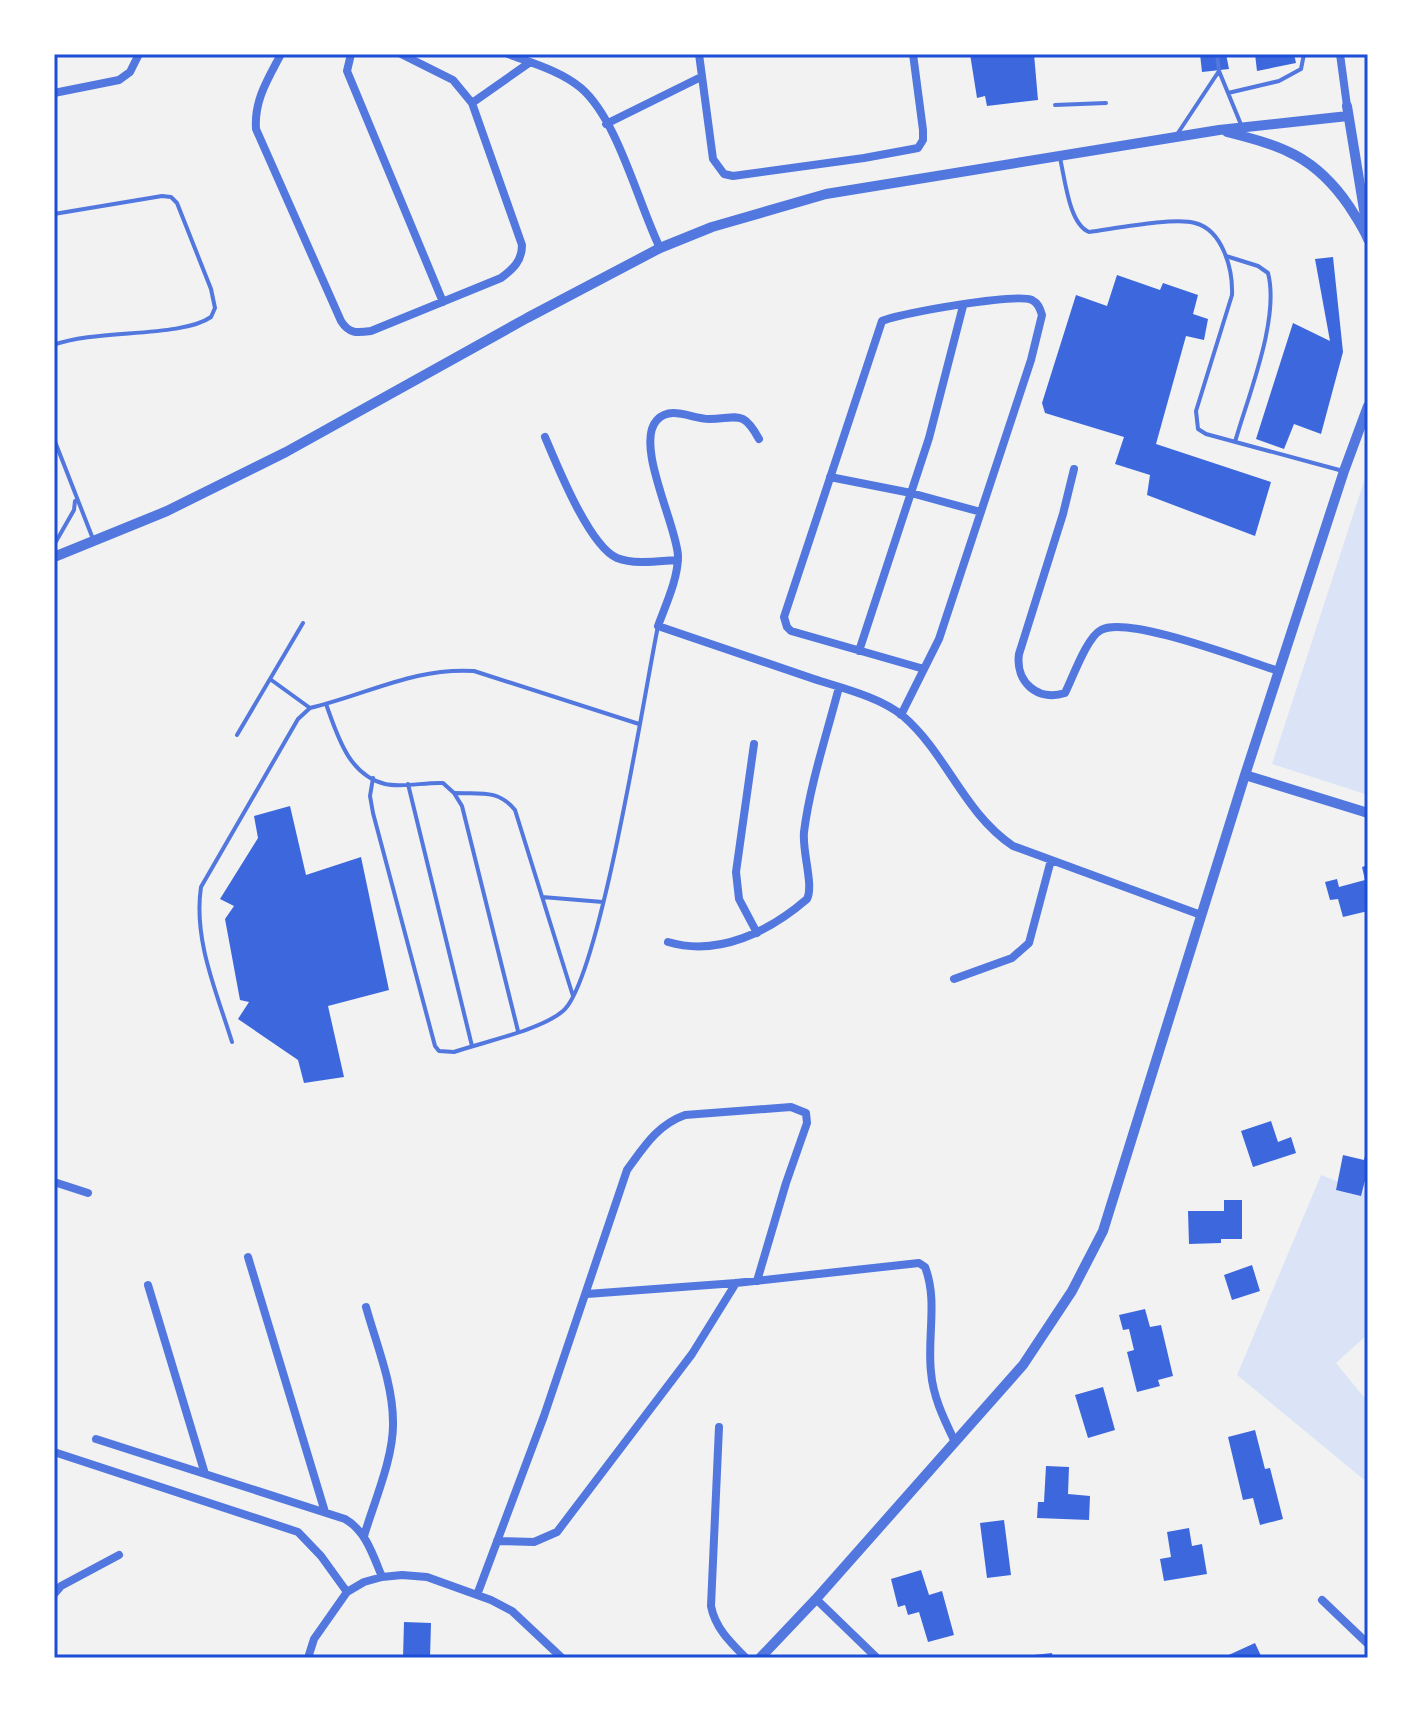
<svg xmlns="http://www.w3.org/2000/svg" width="1422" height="1712" viewBox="0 0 1422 1712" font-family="Bitter,serif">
	<rect width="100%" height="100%" fill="#f2f2f2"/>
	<path fill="#dbe4f7" d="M1368,469V795L1272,764Z
		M1321,1175L1368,1193V1334L1336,1363L1368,1402V1483L1237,1375Z"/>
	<path fill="#3d67dc" d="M970,54H1034L1038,100L987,106L985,96L977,98Z
		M1200,54H1226L1229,69L1202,72Z
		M1255,54H1294L1296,63L1257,71Z
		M1333,257L1343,352L1321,434L1294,424L1284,449L1256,439L1293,323L1330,341L1315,259Z
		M1117,275L1160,290L1163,283L1198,295L1193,314L1208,319L1204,340L1186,336L1156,444L1271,482L1255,536L1147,495L1150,475L1115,464L1124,437L1045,413L1042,403L1076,295L1107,306Z
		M290,806L306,875L361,857L389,990L328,1006L344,1077L304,1083L298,1060L238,1019L249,1002L240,1000L225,919L234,906L220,899L258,838L254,816Z
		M1368,865V911L1343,917L1338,899L1330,900L1325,882L1337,879L1339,887L1365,880L1362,867Z
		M1271,1121L1278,1142L1291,1137L1296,1153L1253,1167L1241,1131Z
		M1367,1147L1368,1169L1361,1196L1336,1190L1343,1155L1364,1160Z
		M1224,1200H1242V1239H1221V1243L1189,1244L1188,1211H1224Z
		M1252,1265L1260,1291L1232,1300L1224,1275Z
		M1145,1309L1150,1327L1161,1325L1173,1376L1158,1380L1160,1386L1137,1392L1127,1352L1134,1350L1129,1329L1123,1330L1119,1315Z
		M1103,1387L1115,1430L1088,1438L1075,1395Z
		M1255,1430L1265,1469L1270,1468L1283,1519L1260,1525L1253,1498L1243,1500L1228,1437Z
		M1046,1466L1069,1467L1068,1494L1090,1496L1089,1520L1037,1518L1038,1502H1044Z
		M1004,1520L1011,1575L987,1578L980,1523Z
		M1189,1528L1192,1546L1202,1544L1207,1574L1164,1581L1160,1559L1171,1557L1167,1532Z
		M921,1570L929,1595L942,1591L954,1635L928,1642L919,1612L908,1615L905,1605L898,1607L891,1579Z
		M404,1622L431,1623L430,1658H403Z
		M1255,1643L1262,1658H1222Z
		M1052,1653L1053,1658H1024V1656Z"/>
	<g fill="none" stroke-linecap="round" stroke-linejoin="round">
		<path stroke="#1d4ed8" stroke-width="3" d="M1368,540V542"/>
		<path stroke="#5277de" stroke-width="4" d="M1217,54L1219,71L1242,127
			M1228,93L1279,81L1301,69L1304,54
			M1055,105L1106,103
			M1176,136L1219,71
			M1060,158C1065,179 1069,224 1089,232C1113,229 1174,217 1195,223C1223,230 1233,270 1232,295L1196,411L1198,429L1206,434L1343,471
			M54,214L162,196L171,197L177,203L211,289L215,308L211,317C181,338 95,329 54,345
			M1226,256L1258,266L1268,273C1280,319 1248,396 1235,442
			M54,439L93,539
			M54,545L74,510L75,501
			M270,679L310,708
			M326,704C337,734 348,775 385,784C402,788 425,782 443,783L454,793L462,806L518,1031
			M237,735L303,623
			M373,778L370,796L373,813L435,1046L439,1051L454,1052C483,1042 541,1030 563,1011C600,980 645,689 658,626
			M408,784L472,1046
			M455,793C480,794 498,789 515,810L573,996
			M542,897L603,902
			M232,1042C217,993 193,940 201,887L298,719L310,708C366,695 415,667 474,671L639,724"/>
		<path stroke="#5277de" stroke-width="8" d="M281,54C268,79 254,100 256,129L341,321C349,334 357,333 371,331L501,278C513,269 522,261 522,245L472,103L453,80L401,54
			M351,54L347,71L443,302
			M508,54C532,63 561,71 581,88C618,120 638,203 660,248
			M699,54L713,159L724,174L733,176L864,158L918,148L923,140V130L913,54
			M1340,54L1347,106
			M54,93L119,80L130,72L139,54
			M472,103L529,63
			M606,124L701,77
			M545,437C557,465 589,546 617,558C635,565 659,561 678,560
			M759,439C743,410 739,418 709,419C692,419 671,405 657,420C634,444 677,526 678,556C678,579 666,604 658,626C710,644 762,661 814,679C842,688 880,697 903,716C947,754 963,812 1013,846L1201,915
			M1074,469L1063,514L1019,654C1015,682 1038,702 1065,693C1073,677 1087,637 1101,630C1128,615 1246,661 1279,671
			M830,477L911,493L981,512
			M859,651L929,438L963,306
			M901,715L939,639L1031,360L1042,315C1040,308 1038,303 1032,300C1016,293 900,313 882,321L784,617L787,627L791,631L924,669
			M754,744L736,872L739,899L757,933
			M668,942C719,957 770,931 807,899C814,885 802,852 804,832C810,784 827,734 839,687
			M954,979L1012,958L1029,943L1051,860
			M54,1182L88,1193
			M248,1257L325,1512
			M148,1285L205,1474
			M587,1294L736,1283L919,1263L925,1267C938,1300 927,1337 931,1372C933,1397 944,1419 955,1442
			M719,1427L711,1606C715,1628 731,1643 746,1658
			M96,1439L345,1519C366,1531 373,1555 382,1577
			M54,1452L298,1532L321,1556L347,1592
			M364,1536C374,1502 394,1457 393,1422C393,1384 376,1343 366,1307
			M497,1541L534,1542L557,1532L692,1354L736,1283
			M54,1594L61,1586L119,1555
			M477,1595L544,1416L627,1170C644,1147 657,1125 685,1115L791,1107L806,1113L807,1123L786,1183L757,1281
			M816,1599L877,1658
			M1322,1600L1368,1644
			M308,1658L314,1639L347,1592L364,1582L382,1577L402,1575L427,1577L491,1600L512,1611L562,1658"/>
		<path stroke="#5277de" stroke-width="10" d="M1347,106L1367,228
			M1227,132C1282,146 1315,156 1349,206C1356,217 1363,227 1368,239
			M54,557L167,511L286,452L527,318L660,248L712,227L826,194L1219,130L1348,116
			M1245,775L1368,813
			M760,1658L816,1599L1023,1365L1072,1291L1103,1231L1245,775L1344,471L1368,406"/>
	</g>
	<rect width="1422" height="1712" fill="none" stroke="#ffffff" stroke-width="112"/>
	<rect x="56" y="56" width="1310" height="1600" fill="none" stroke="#1d4ed8" stroke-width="3"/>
</svg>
